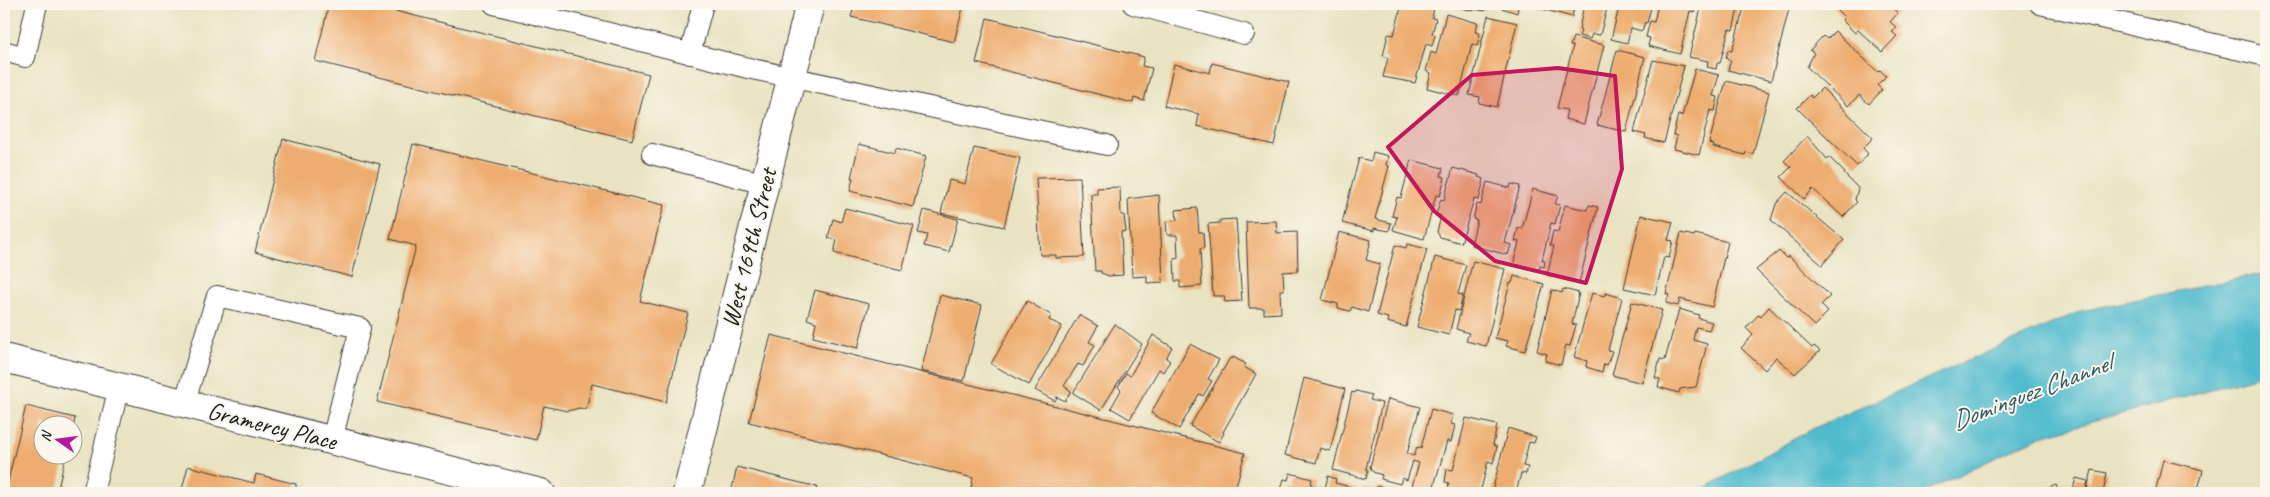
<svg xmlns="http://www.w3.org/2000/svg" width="2270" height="497" viewBox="0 0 2270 497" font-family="Caveat,sans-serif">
	<rect width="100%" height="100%" fill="#fbf7ec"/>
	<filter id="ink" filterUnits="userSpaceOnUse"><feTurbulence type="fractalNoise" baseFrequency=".02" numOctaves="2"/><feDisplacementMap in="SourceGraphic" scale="10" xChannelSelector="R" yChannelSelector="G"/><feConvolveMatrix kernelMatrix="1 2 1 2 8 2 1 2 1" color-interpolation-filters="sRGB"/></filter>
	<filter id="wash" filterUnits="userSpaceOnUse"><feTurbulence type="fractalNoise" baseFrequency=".0096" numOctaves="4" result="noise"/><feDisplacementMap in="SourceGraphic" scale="20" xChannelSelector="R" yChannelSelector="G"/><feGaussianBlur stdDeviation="1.12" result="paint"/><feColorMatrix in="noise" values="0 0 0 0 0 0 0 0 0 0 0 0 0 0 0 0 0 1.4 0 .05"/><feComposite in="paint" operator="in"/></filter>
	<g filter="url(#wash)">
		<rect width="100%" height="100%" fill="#e9e3c2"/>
		<path fill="#51bbce" stroke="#366c75" d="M2266,273V374L2041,436L1921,493H1696L1812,429L2081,311Z"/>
		<g id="blocks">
			<path fill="#eead70" d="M329,4H367L649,74L632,140L315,61Z
				M855,4H964L954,42L851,17Z
				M1402,4H1417L1434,8L1432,18L1436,19L1432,34L1435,35L1432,46L1426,44L1415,83L1383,77L1388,58L1383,56L1388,34L1394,35Z
				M1448,4H1487L1485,11L1474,9L1473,11Z
				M1490,4H1519L1517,13Z
				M1524,4H1575L1572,17Z
				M1584,4H1608L1600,35L1592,34L1590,39L1579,36L1581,31L1579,30Z
				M1620,4H1652L1647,23L1645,22L1642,31L1631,28L1627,43L1611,39Z
				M1658,4H1696L1694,12L1690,11L1680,54L1648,46L1650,38L1646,37L1650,21L1654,22Z
				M1702,4L1739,5L1733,30L1729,29L1720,63H1717L1716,69L1707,67L1708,61L1689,57Z
				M1745,4L1790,5L1771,81L1728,70L1731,60L1726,58L1728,50L1732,51Z
				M1831,4H1888L1898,13L1890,22L1897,28L1892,32L1897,36L1882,52L1858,30L1855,33L1842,20L1844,17Z
				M1446,14L1478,23L1475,32L1480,33L1477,46L1472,44L1459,96L1427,88L1431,73L1426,71L1431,52L1436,54Z
				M1488,16L1517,23L1497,107L1479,103L1480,97L1469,95Z
				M987,18L1144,57L1142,66L1152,68L1144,101L1134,98L1133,103L976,63Z
				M1835,31L1878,72L1880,70L1886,76L1877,85L1882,90L1869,104L1859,95L1848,106L1807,67L1814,53L1810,50L1823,36L1827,39Z
				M1573,37L1604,45L1584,124L1565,119L1567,110L1557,108L1573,46H1570Z
				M1617,50L1645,57L1626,132L1597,125Z
				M1653,60L1684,66L1664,143L1645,138L1646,135L1634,132Z
				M1212,63L1289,82L1274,145L1197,126L1199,114L1164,106L1174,64L1210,73Z
				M1695,69L1719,75L1713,96L1718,97L1715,111L1710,110L1699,155L1674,149L1677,136L1673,135L1678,115L1682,116Z
				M1726,81L1769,92L1753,154L1746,152L1745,155L1713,147L1714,145L1709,143Z
				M1822,88L1873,138L1863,148L1868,154L1857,166L1797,108L1810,95L1812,98Z
				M1807,136L1827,159L1829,157L1845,173L1844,174L1858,188L1855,200L1857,202L1843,217L1813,189L1804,199L1781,177L1791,167L1784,161Z
				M283,139L380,164L352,277L255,252Z
				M413,144L664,205L640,301L688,313L666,402L592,384L586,410L580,408L567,411L544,406L536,440L377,402L416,246L390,239Z
				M859,144L895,153L896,148L926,156L913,207L850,191L853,178H851Z
				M974,148L1020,158L1004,227L941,213L949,180L965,184Z
				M1373,152L1388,156L1386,165L1389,166L1375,219L1391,223L1389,231L1374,228V231L1342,223L1359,158L1371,161Z
				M1411,160L1443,168L1441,176L1445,177L1440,196L1436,195L1424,239L1393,230L1397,217L1392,216L1397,197L1401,198Z
				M1453,168L1479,175L1478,177L1484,179L1479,200L1474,199L1461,243L1440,237L1437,232L1441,216L1436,215L1441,199L1444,200Z
				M1080,177L1084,257L1056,258V255H1040L1036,178Z
				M1487,182L1510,188L1511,184L1520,186L1505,243L1511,245L1508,255L1471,245L1477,220L1473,219L1477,204L1481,205Z
				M1120,187L1121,215H1124L1126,231L1121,232L1123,275L1109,276L1101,273V271H1095L1091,194H1097V188Z
				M1533,189L1558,196L1555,204L1560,205L1555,224L1551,223L1542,260L1545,261L1544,267L1540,266L1539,271L1513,265L1519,242L1515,241L1518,228L1522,229Z
				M1787,192L1844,240L1822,265L1771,220L1776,204Z
				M1159,195L1163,282L1147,283V276L1132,277L1128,199Z
				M1565,205L1587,210L1589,205L1598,207L1579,283L1547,275L1554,246L1550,245L1553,231L1558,232Z
				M845,208L914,226L902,270L834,253L837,240L828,238L833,219L841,222Z
				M1197,208L1199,232H1203L1204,248L1200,249L1202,286L1180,288V281H1175L1174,259L1178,258L1177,235H1167L1166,221L1177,220L1176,210Z
				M924,210L958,219L949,252L924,246L927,235L918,233Z
				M1641,215L1673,222L1668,240L1673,241L1669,258L1664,257L1655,295L1624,288Z
				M1236,219L1242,301L1225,302L1224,296H1213L1208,224L1220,223V220Z
				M1276,221L1277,233L1297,232L1298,271L1283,272L1284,290H1280L1281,313L1264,314V308H1249L1246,222Z
				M1339,232L1371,240L1366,260L1380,264L1368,312L1352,307L1350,311L1338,308V304L1322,300Z
				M1681,233L1694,236L1695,234L1728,242L1712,307L1680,299L1678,306L1666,303L1669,295L1666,294Z
				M1407,244L1427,249L1406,327L1387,322L1388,318L1377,315L1395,245L1406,248Z
				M1779,251L1786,258L1789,256L1830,296L1821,305L1828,312L1814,326L1756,270Z
				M1435,257L1466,265L1458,294L1463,295L1459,311L1455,310L1449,335L1417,327Z
				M1473,261L1505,269L1486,346L1466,341L1469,333L1456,329Z
				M1514,276L1544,284L1525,351L1506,346L1508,341L1495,338L1510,283H1512Z
				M1563,289L1579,293L1572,324L1576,325L1570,346L1566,345L1561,365L1545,361L1547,354L1537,351L1552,290L1562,293Z
				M815,290L869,304L858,348L813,337L816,322L807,319Z
				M1592,293L1605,296L1606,293L1622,298L1608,350L1612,351L1607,365L1604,364L1602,372L1586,367L1587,361L1574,357Z
				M940,295L982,305L964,381L921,371Z
				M1027,301L1051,315L1049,320L1062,326L1029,385L991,364Z
				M1632,302L1662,310L1642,383L1612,375Z
				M1769,307L1812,348L1814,346L1820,351L1795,374L1776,357L1765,370L1741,348L1753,335L1746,328L1759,314L1761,316Z
				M1679,309L1699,315L1698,318L1712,322L1709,330L1696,327L1693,340L1707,344L1696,387L1680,389L1679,393L1658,387L1660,379L1655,378L1660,359L1665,360Z
				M1079,315L1098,326L1089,342L1095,345L1083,366L1078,364L1064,386L1071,391L1065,401L1057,397L1055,401L1035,390Z
				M1115,324L1142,344L1101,410L1073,393Z
				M771,335L1245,453L1234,493H970L973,478L749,422Z
				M1153,335L1172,347L1166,358L1170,361L1163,372L1159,369L1130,419L1111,408L1121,390L1118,387L1126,373L1130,376Z
				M1190,344L1219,360L1208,379L1212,381L1203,396L1199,394L1179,429L1151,413Z
				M1233,357L1246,364L1244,367L1256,374L1223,432L1224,433L1219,442L1190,426L1230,358L1232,359Z
				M1304,378L1345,389L1330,451L1320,448L1316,463L1285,455Z
				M1356,391L1372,395L1370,400L1382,403L1366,469L1368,470L1366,479L1333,470L1352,392L1355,393Z
				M1388,399L1420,407L1407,454L1414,456L1417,447L1421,448L1431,409L1453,415L1451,424L1455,425L1451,442L1447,441L1432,493H1419L1420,489L1412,486L1419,463L1413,461L1407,480L1402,478L1400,484L1381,479L1382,475L1373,472L1370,467Z
				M26,406L75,418L74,424H42V454H66L57,493H5Z
				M1466,418L1497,425L1493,445L1497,447L1493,463L1488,461L1480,493H1447L1449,483L1445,482L1447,469L1453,470Z
				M1508,428L1536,437L1534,443L1529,442L1523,466L1528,467L1526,474L1521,473L1516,493H1496L1492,492Z
				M2163,460L2203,470L2197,493H2155Z
				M188,466L254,483L256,474L296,484V488L314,493H181Z
				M737,467L817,487L815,493H731Z
				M2092,470L2107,473L2103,493H2086Z
				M1290,473L1312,479L1311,485L1317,487L1315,493H1280L1284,479L1288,480Z
				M1328,476L1336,479L1335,483L1358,489L1357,493H1324Z
				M2076,478L2088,481L2085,493H2072Z
				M2056,485L2059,493H2037Z
				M1377,486L1397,491L1396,493H1362L1363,488L1376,491Z"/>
		</g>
	</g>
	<g filter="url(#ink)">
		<use href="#blocks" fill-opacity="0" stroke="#3b3a35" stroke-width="1"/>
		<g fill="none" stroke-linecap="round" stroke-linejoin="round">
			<g stroke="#3b3a35" stroke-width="22">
				<path id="lane" d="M494,4L752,69L1107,145
					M1133,4L1244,34
					M2040,4L2266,56
					M4,51L25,57L37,4
					M690,54L703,4
					M652,154L765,184
					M184,404L217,296L360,328L332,440
					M93,493L119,387"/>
			</g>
			<g stroke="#3b3a35" stroke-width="30">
				<path id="street" d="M4,358L541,493
					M687,493L810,4"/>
			</g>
			<use href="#lane" stroke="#fff" stroke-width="20"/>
			<use href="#street" stroke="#fff" stroke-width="28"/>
		</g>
	</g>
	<path fill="#c2185b" fill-opacity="0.2" stroke="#c2185b" stroke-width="4" stroke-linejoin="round" d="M1558,68L1615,76L1622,169L1586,283L1495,261L1434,211L1388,147L1472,75Z"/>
	<g text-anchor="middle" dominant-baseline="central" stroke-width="4" stroke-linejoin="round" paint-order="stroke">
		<g font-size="25" fill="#1c1c1c" stroke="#fbf7ec">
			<text transform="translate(749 248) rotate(-76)">West 169th Street</text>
			<text transform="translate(272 426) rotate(14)">Gramercy Place</text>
		</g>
		<g font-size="26" font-style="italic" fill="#315c63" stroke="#fbf7ec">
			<text transform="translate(2031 392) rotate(-21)">Dominguez Channel</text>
		</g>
	</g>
	<rect width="2270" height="497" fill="none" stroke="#fbf7ec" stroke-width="20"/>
	<g transform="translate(58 440) rotate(284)"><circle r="24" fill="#fbf7ec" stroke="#a29f99"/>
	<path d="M0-4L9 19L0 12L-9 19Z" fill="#b5179e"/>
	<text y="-8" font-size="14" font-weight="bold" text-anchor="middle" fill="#1c1c1c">N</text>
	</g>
</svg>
